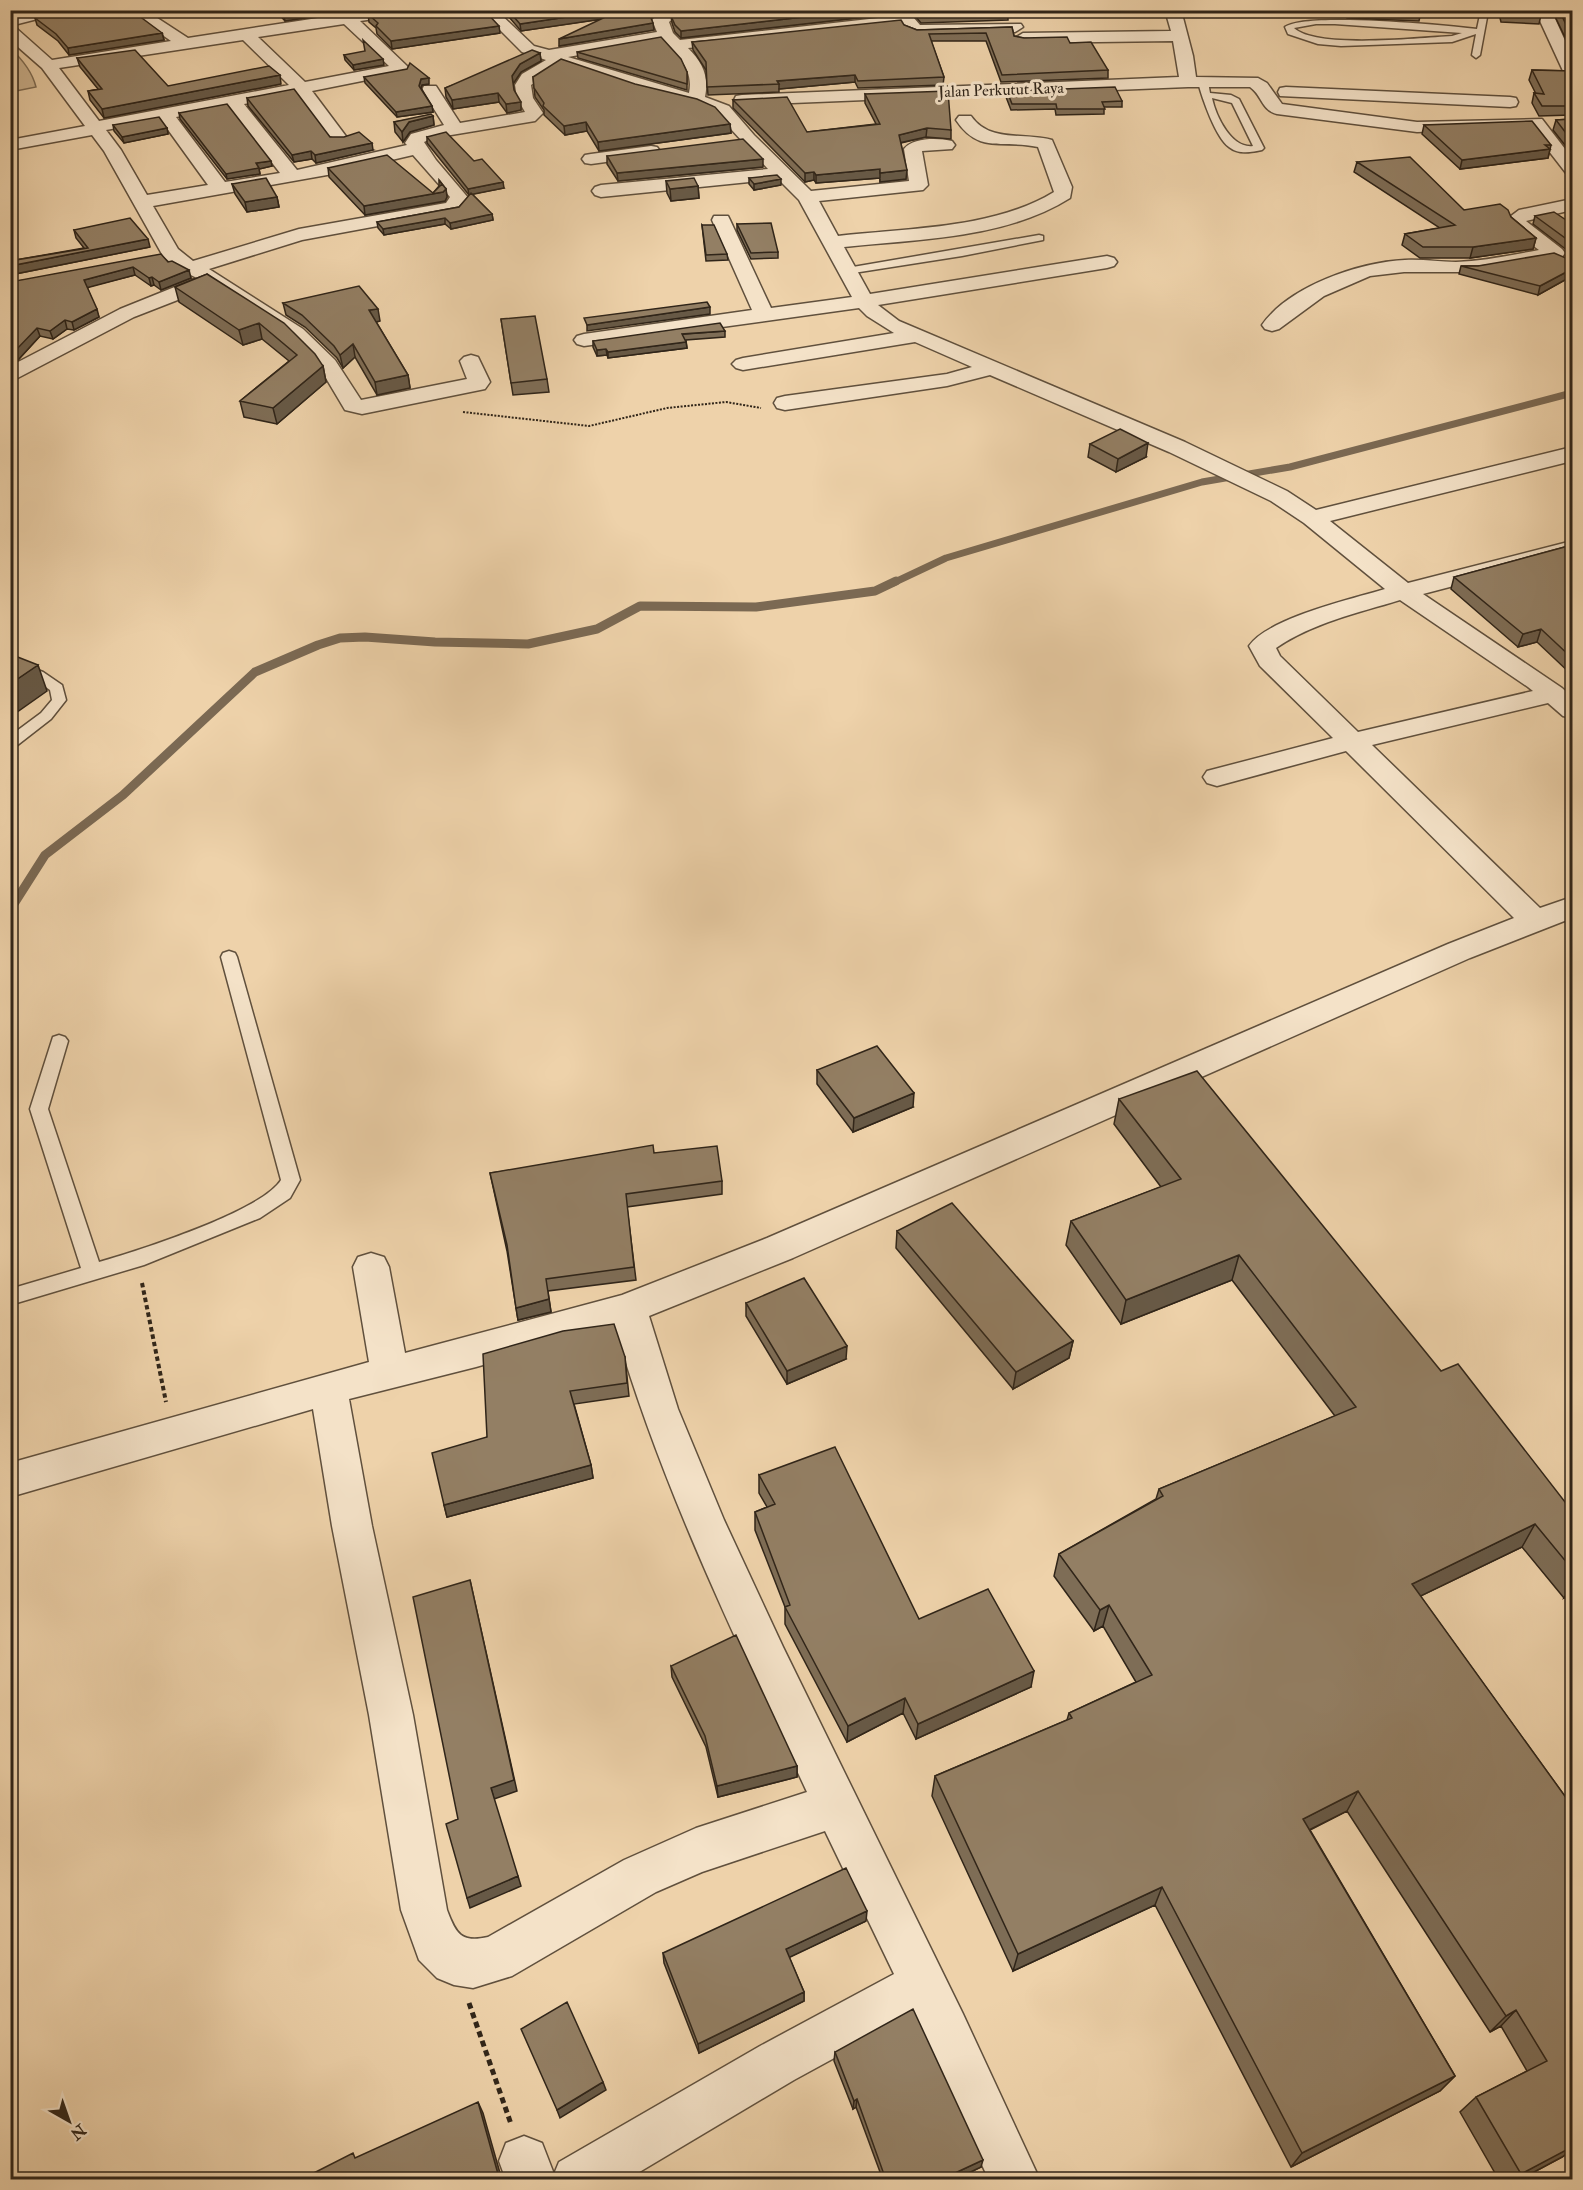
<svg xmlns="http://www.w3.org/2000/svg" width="1583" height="2190" viewBox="0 0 1583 2190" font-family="'IM FELL Double Pica',serif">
	<rect width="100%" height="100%" fill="#eed2aa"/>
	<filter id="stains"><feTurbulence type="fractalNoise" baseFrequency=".00333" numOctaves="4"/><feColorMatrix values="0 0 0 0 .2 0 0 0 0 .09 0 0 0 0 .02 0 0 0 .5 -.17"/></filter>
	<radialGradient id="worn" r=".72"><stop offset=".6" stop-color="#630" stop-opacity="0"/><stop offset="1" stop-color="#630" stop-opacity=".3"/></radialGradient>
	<path fill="#ceb591" stroke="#7f6d55" stroke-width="1.5" d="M10,48C22,59 32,71 36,87L11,92Z"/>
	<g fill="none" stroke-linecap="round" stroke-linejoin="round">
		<path stroke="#7b6953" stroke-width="7" d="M893,583L946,558L1202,482L1290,467L1572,393"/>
		<path stroke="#7b6953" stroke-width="9" d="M10,910L45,855L123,795L255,672L318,645L340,638L365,637L435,642L528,644L597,629L640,606L756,607L875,591L896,581"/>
		<g stroke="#60503d" stroke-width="3">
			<path id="service" d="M1481,10L1488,12L1480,55L1476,58L1472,55L1476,34L1452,42L1341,46L1318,44L1288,34L1285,27C1305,12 1445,25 1477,29ZM1316,24H1335L1462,33L1452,36C1419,38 1316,49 1294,28Z
				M1203,79L1208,82L1210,93L1231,95L1239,99L1264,148L1262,150C1252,152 1239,155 1229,147C1216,138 1202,98 1198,82ZM1212,98L1232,103L1253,146C1232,149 1216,117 1212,98Z
				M1039,235L1043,236V240L962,256L847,274L842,271L847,268Z
				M10,660L43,672L62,685L66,700L51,719L15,747L10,748V736L41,713L52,700L50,690L33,678L10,669Z
				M229,951L235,953L237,957L300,1180L290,1198L260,1218L144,1265L10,1305V1289L81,1268L30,1109L53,1037L59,1035L65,1037L68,1041L48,1109L99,1262C138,1251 262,1211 281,1180L221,957L223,953Z"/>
		</g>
		<g stroke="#60503d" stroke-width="3">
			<path id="minor" d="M127,10H145L188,38L370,10H410L403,15L360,21L407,66L409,69L407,72L312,91L348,139L345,143H333L297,94L244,104L297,170L407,145L405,143L411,134L444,125L422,90L424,86H436L460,123L525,112L517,98L515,85L522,74L546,60L522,52L480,10H496L534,46L549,50L657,32L652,20L657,15L654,10H670L675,17L669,22L673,33L680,40L896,16L892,10H907L920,25L1021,24L1023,27L1015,32L917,35L905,30L902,25L688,48C703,63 709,76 705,97L729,106L754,135L811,191L909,181L904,149C913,137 939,138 952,141L955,145L952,149L922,151L928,185L923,190L819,201L838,236C907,228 994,229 1054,192L1038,147C1004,139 979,155 956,120L959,116H971C990,143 1023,132 1052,140L1072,187L1070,198C1005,239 918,239 844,247L870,294L1107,256L1114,258L1117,262L1114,266L1107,268L878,305L899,321L1185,442L1287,491L1316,510L1572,447V461L1330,521L1408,583L1572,541V555L1423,594L1562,688L1572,697V718L1563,716L1548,703L1372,745L1540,908L1572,897V918L1470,958L793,1258L649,1316L678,1409L724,1520L783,1647L963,2014L1040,2180H989L913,2015L794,2080L626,2180H506L499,2161L506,2143L524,2136L542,2143L554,2174L559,2162L760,2046L894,1974L825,1831L702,1872L656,1892L512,1976L473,1988L454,1985L437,1978L419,1960L401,1910L369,1715L332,1526L313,1409L10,1497V1463L369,1362L353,1267L358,1257L371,1253L384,1257L389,1267L405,1353L622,1295L767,1238L1448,944L1514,918L1346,751L1217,786L1207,783L1203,777L1207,771L1333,738L1260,666L1249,646C1268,618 1352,599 1385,589L1304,523L1271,501L1169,452L990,375L947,386L785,410L777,408L774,403L777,398L785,396L947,374L972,367L915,342L743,370L736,368L732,364L736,360L743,358L894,333L867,316L859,308L584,346L577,344L574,340L577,336L584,334L752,310L712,220L714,216H728L730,220L771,308L852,297L799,200L778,179L601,197L595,195L592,191L595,187L601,185L768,169L717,114L698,106L636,90L561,65L531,85L533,98L543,113L535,121L433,138L424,142L436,160L470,200L459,211L302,240L209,269L303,329L335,360L361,400L467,379L460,361L464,357L471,355L478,357L490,382L485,389L362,414L345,410L320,368L289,337L211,287L134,317L10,382V366L22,360L120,309L197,278L178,269L163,256L104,151L92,135L10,150V140L85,126L42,68L10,40V26L16,28L52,60L171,41ZM344,24L389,66L305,82L258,37ZM243,40L289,85L99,121L59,68ZM662,40C678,56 694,69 689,93L568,57ZM229,107L280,173L225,182L176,117ZM161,120L208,185L147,195L121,150L106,130ZM413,155L450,197L446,203L299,229L193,261L178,249L153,206L327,175ZM1400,600L1528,687L1533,691L1358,732L1280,656L1276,648C1312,623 1358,613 1400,600ZM615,1327C662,1488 736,1640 807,1792L696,1828L624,1860L488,1937C461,1943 456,1934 447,1910L413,1715L372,1526L349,1399L476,1367Z
				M1165,10H1181L1193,56L1196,77L1258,78L1267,83L1282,104L1417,122L1542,119L1572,158V174L1566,173L1531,128L1417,132L1277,114C1261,110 1262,95 1250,87H1188L742,105L736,104L734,100L736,96L742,95L1179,77L1173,41L1023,43L1015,38L1023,33L1171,31Z
				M1458,10H1490C1483,17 1465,17 1458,10Z
				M1535,10H1551L1572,56V78L1566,76L1564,73Z
				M1286,87L1510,97L1516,98L1518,102L1516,106L1510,107L1280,96L1278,92L1280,88Z
				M651,146L657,147L660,151L657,155L591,164L585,163L582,159L585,155L591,154Z
				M1572,199V210L1526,221L1562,249L1565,253L1562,257L1475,272H1404L1370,276L1324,296L1279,329L1272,331L1265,329L1262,325C1289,286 1360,262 1405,260C1422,259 1439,262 1456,262C1484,261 1512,255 1539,250L1512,230L1507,219L1519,210Z"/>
		</g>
		<g stroke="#60503d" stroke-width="3">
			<path id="tertiary" d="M34,10H63L61,13L10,26V16Z"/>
		</g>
		<path stroke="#302519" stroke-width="2" stroke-dasharray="2 1.5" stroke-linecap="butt" d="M463,412L589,426L667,408L726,402L761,408"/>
		<path stroke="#302519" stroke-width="4" stroke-dasharray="4.5 3" stroke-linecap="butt" d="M142,1283L166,1402"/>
		<path stroke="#302519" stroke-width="5" stroke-dasharray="6 4" stroke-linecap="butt" d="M469,2003L511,2124"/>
		<use href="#service" fill="#f4e2c8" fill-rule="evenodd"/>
		<use href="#minor" fill="#f4e2c8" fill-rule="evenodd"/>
		<use href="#tertiary" fill="#f4e2c8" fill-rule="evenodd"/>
	</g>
	<path fill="#7e6d56" stroke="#302519" stroke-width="1.5" d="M275,10H330L331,14L285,21Z
		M503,10H654V15L651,18L654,30L559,46L601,19L521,31Z
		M673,10H892V14L681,38L675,32L672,23L671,16L674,13Z
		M910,10H1008V20L921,23Z
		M1347,10H1421V12L1419,21L1347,18Z
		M1498,10H1540L1541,15L1539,24L1501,22Z
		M1552,10H1572V52Z
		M45,12L162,33L164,40L69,55L58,41L37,25L35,18L46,15Z
		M368,14L500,33L392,49L377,34L376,28L369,22Z
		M904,25L917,30L1012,27L1014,36L1024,38L1070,43L1108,70V78L1001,82L986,41H931L944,77L943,85L858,88L855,82L779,89V92L708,95L706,70L693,50L692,42Z
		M577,52L687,72V90L578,58Z
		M540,53L541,61L521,72L513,84L514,90L521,110L507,113L499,102L453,109L446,97L445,88Z
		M344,55L384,65L354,70L345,60Z
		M77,58L168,86L281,84L104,118L90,100L88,91L98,89L80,67Z
		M1532,70L1572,71V115L1539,116L1532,103L1534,93L1536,94L1529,80Z
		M364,77L429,84L422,85L421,88L432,106L433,112L397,117L365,83Z
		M533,77L730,124L731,133L599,151L587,131L565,135L544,115V110L535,97Z
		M1007,91L1122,101V107H1104V114L1056,115L1055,109L1011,110L1006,97Z
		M865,94L951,130V139L926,137L901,143L906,179L880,182V178L816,183L814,180L805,182L733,108V100L807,132L876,124L865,103Z
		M247,98L330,137L373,150L316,163L312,159L294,162L248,106Z
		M179,113L272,166L259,169L260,174L227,179L180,119Z
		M433,116L434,125L410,132L403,142L395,132L394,122Z
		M1572,119V154L1553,130L1556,120Z
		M113,125L167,128L168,134L124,143L114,131Z
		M1424,125L1551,145L1548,158L1460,169L1422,134Z
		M427,137L474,161L504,188L472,194L492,214L493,220L451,229L445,224L384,235L378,228L377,222L459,207L470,195H469L427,143Z
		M607,156L763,167L618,181L607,164Z
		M1357,162L1464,210L1511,217L1536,238L1533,249L1470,258H1420L1402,245L1405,234L1440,228L1354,172Z
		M328,168L433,193L439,186V180L446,189L447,197L445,201L365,215L329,177Z
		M749,178L781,185L754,190L749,184Z
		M666,181L698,186L699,198L671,201L667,193Z
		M232,184L277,197L279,207L247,212L235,194Z
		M1535,216L1572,224V254L1533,224Z
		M737,224L778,252V258L751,259L737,230Z
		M702,225L727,254L728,260L706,261Z
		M74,230L150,247L10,275V261L84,248L76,238Z
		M1572,258V276L1538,295L1459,274L1461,266H1478L1568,259Z
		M168,262L191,278L161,290L154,285L151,286L135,275L87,287L99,317L74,330L67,329L53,339L40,336L18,360L10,282Z
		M207,274L323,366L326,382L277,424L244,417L240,401L289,361L262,339L243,345L179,302L175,287Z
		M283,303L380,321L376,322L408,375L410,388L377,395L355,357L343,368L337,358L305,327L286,315Z
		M501,319L547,379L549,392L513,395Z
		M725,331V337L686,340L687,348L608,358L607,355L597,356L593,347V341Z
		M1090,444L1146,457L1116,472L1088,457Z
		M1572,545V675L1537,642L1518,647L1451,589L1454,577Z
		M817,1070L913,1107L853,1132L817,1084Z
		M1119,1099L1441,1371L1572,1511V1594L1564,1598L1522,1547L1420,1596L1572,1806V2150L1562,2157L1519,2180H1499L1460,2112L1476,2097L1527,2071L1501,2026L1490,2032L1347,1811L1310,1830L1455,2076L1440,2091L1291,2167L1155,1905L1013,1971L932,1796L935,1776L1067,1720L1069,1713L1136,1682L1103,1626L1094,1631L1054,1576L1059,1554L1156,1499L1159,1489L1335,1416L1232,1280L1121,1324L1066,1245L1071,1221L1161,1187L1114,1124Z
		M654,1153L722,1181V1194L627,1207L636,1280L548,1291L551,1312L518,1320L507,1251L490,1173Z
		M897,1231L1073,1341L1069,1358L1013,1389L896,1248Z
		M746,1303L846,1359L787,1384L746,1316Z
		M625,1357L629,1396L574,1404L591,1465L593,1478L447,1517L444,1505L487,1437Z
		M759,1475L919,1619L1031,1687L916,1739L903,1713L847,1742L785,1624V1607L755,1530V1512L767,1507L759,1493Z
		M671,1666L797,1766V1777L718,1797L706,1747L672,1677Z
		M866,1921L789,1957L804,1992V2001L699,2053L664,1963L663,1953Z
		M835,2052L981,2167L954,2180H883L856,2107L853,2109L834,2061Z"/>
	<path fill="#675946" stroke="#302519" stroke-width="1.5" d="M295,10H330L331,14L285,21L283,12Z
		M614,10H623V16L521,31L520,24Z
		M651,10H654V15L650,20L649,13Z
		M864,10H892V14L681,38V31Z
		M653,23L654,30L559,46V39Z
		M499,26L500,33L392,49L391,41Z
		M162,33L164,40L69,55L68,48Z
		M540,53L541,61L521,72L513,84L512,76L520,64Z
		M383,59L384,65L354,70L353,65Z
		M280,75L281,84L104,118L102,109Z
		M855,75V82L779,89V84L777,81Z
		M429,78V84L422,85L420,91L419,86L421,79Z
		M498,93L499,102L453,109L452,100Z
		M521,102V110L507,113L506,104Z
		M432,106L433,112L397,117L396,112Z
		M433,116L434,125L410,132L403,142L402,132L409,122Z
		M586,122L587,131L565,135L564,126Z
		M730,124L731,133L599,151L598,142Z
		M167,128L168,134L124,143L122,137Z
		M927,128L926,137L899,143V135Z
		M372,143L373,150L316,163L315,155Z
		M1550,149L1548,158L1460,169L1462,160Z
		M311,151L312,159L294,162L292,155Z
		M763,159V167L618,181L617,173Z
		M271,161L272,166L259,169L260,174L227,179L226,174L256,163Z
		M880,169V178L816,183V175Z
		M907,170L906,179L880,182V173Z
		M814,172V180L805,182V173Z
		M781,179V185L754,190V184Z
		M503,182L504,188L469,195L468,189Z
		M698,186L699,198L671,201L670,189Z
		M446,189L447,197L445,201L365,215L364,206L443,192Z
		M277,197L279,207L247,212L245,202Z
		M492,214L493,220L451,229L450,223Z
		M445,218V224L384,235L383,229Z
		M1536,238L1533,249L1470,258L1473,247Z
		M148,239L150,247L10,275V266Z
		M133,267L135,275L86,288L84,280Z
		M1572,269V276L1538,295L1540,286Z
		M189,270L191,278L161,290L159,282Z
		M152,277L154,285L151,286L149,278Z
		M710,307V314L587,331V325Z
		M97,309L99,317L74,330L72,322Z
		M378,309L380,321L372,323L369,310Z
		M65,320L67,329L53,339L50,331Z
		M259,323L262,339L243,345L239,330Z
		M37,328L40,336L18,360L10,363V354Z
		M686,342L687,348L608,358V352Z
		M353,344L355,357L343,368L340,355Z
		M606,349L607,355L597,356V350Z
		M323,366L326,382L277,424L273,408Z
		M408,375L410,388L377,395L375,382Z
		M1148,443L1146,457L1116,472L1118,459Z
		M1541,629L1537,642L1518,647L1523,634Z
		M38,665L47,691L10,717V684Z
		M914,1093L913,1107L853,1132L854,1118Z
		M1239,1255L1232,1280L1121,1324L1126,1300Z
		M549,1299L551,1312L518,1320L516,1308Z
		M1073,1341L1069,1358L1013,1389L1016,1372Z
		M847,1346L846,1359L787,1384V1371Z
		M591,1465L593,1478L447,1517L444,1505Z
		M1535,1524L1522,1547L1400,1606L1412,1584Z
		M470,1580L517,1791L494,1799L491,1788Z
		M1572,1584V1594L1564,1598Z
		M1109,1605L1103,1626L1094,1631L1100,1610Z
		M1034,1671L1031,1687L916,1739L918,1724Z
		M905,1698L903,1713L847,1742L848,1726Z
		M797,1766V1777L718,1797L717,1786Z
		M1358,1791L1347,1811L1293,1838L1303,1819Z
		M518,1876L521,1886L470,1908L467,1898Z
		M1162,1887L1155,1905L1013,1971L1018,1954Z
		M867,1911L866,1921L786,1959V1949Z
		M804,1992V2001L699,2053L698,2044Z
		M1516,2010L1501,2026L1490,2032L1506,2016Z
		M1455,2076L1440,2091L1291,2167L1302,2153Z
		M603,2082L606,2090L560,2118L557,2110Z
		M857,2099L856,2107L853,2109L854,2101Z
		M478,2102L483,2113L502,2180H487Z
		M1572,2146V2150L1562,2157L1519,2180H1514L1521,2174Z
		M983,2160L981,2167L954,2180H940Z"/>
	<path fill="#937f64" stroke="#302519" stroke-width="1.5" d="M51,10H131L162,33L68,48L56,34L35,18L49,15L45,12Z
		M282,10H295L283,12Z
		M395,10H484L499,26L391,41L376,26L378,23L368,14Z
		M508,10H614L520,24Z
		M620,10H651L649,13L653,23L559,39Z
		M677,10H864L681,31L675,25L671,16Z
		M917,10H1008V13L921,16Z
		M1385,10H1421V12Z
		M1503,10H1540L1541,15L1503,13Z
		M1559,10H1572V37Z
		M901,20L904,25L917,30L1012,27L1014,36L1024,38L1067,37L1070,43L1091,42L1108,70L1002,75L986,33L929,34L944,77L858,81L855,75L777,81L779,84L707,87L706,62L692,42Z
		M661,37L681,59L687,72V84L577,52Z
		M363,40L383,59L353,65L344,55L365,51Z
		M135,50L168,86L269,66L280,75L102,109L88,91L102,89L77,58Z
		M532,50L540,53L520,64L512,76L514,90L521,102L506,104L498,93L452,100L445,88Z
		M561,59L635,84L697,99L715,107L730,124L598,142L586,122L564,126L543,106L544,103L534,88L533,77Z
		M410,63L429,78L421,79L419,86L432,106L396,112L364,77L407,69Z
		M1532,70L1572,71V106H1542L1534,93L1544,94Z
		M1115,87L1122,101L1102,102L1105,109H1057L1056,104H1012L1007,91Z
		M294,89L330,137H344L359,132L372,143L315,155L311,151L292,155L247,98Z
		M948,91L951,130L927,128L899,135L907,170L880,173V169L816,175L814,172L805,173L733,100L787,97L807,132L880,124L865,94Z
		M227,104L271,161L256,163L259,168L226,174L179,113Z
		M431,114L433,116L409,122L402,132L394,122Z
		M159,117L167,128L122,137L113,125Z
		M1572,119V141L1556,120Z
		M1532,121L1551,145H1545L1550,149L1462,160L1424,125Z
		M446,132L474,161L482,159L503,182L468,189L427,137Z
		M743,139L763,159L617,173L607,156Z
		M387,155L433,193L442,184L439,180L446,189L443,192L364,206L328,168Z
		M1410,157L1464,210L1500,204L1508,210L1511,217L1536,238L1473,247H1423L1405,234L1455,225L1357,162Z
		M777,175L781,179L754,184L749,178Z
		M266,178L277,197L245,202L232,184Z
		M694,178L698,186L670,189L666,181Z
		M471,193L492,214L450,223L445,218L383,229L377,222L459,207Z
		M1554,212L1572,224V243L1535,216Z
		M130,218L148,239L10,266V261L88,248L74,230Z
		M771,223L778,252L751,253L737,224Z
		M702,225H714L727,254L706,255Z
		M1554,253L1568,259L1572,258V269L1540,286L1461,266H1478Z
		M161,254L168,262L172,261L189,270L159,282L152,277L149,278L133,267L84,280L97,309L72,322L65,320L50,331L37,328L15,351L10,354V282Z
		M207,274L284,323L315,354L323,366L273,408L240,401L297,355L259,323L239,330L175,287Z
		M359,286L378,309L369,310L408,375L375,382L353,344L340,355L334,346L302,315L283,303Z
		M707,302L710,307L587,325L584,318Z
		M535,316L547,379L511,383L501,319Z
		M720,323L725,331L682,334L686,342L608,352L606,349L597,350L593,341Z
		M1120,429L1148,443L1118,459L1090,444Z
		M1572,545V587L1568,588L1572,593V658L1541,629L1523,634L1454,577Z
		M10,654L38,665L10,684Z
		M877,1046L914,1093L854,1118L817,1070Z
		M1197,1071L1441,1371L1458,1364L1572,1511V1569L1535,1524L1412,1584L1572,1806V2147L1521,2174L1476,2097L1547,2061L1516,2010L1506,2016L1358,1791L1303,1819L1455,2076L1302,2153L1162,1887L1018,1954L935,1776L1072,1718L1069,1713L1152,1675L1109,1605L1100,1610L1059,1554L1163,1496L1159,1489L1356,1407L1239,1255L1126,1300L1071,1221L1181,1179L1119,1099Z
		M653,1145L654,1153L717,1146L722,1181L626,1194L634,1267L546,1279L549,1299L516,1308L507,1245L490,1173Z
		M952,1203L1073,1341L1016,1372L897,1231Z
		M804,1278L847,1346L787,1371L746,1303Z
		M614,1324L625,1357L627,1383L570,1391L591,1465L444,1505L432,1453L487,1437L483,1354L563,1331Z
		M835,1447L919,1619L988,1589L1034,1671L918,1724L905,1698L848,1726L785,1607L790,1605L755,1512L775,1504L759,1475Z
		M470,1580L514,1780L491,1788L518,1876L467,1898L446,1824L458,1819L413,1597Z
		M736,1635L797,1766L717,1786L705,1736L671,1666Z
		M846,1868L867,1911L786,1949L804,1992L698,2044L663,1953Z
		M567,2002L603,2082L557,2110L521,2029Z
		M913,2009L983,2160L940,2180H886L857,2099L854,2101L835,2052Z
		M478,2102L498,2174L487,2180H300L353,2153L355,2158Z"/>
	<g text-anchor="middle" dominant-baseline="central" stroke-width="6" stroke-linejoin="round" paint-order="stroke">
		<g font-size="16" fill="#302519" stroke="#f4e2c8">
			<text transform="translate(1001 90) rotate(-2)">Jalan Perkutut Raya</text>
		</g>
	</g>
	<rect width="1583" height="2190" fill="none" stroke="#eed2aa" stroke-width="36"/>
	<rect x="12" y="12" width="1559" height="2166" fill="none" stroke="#302519" stroke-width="3"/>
	<rect x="18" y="18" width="1547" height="2154" fill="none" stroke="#302519" stroke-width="1.5"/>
	<g transform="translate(69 2121) rotate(140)" stroke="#f4e2c8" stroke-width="4.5" paint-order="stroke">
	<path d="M0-4.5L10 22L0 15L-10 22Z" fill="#302519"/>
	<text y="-9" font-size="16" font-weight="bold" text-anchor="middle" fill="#302519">N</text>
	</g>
	<rect width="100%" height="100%" filter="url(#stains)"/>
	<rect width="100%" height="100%" fill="url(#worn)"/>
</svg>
